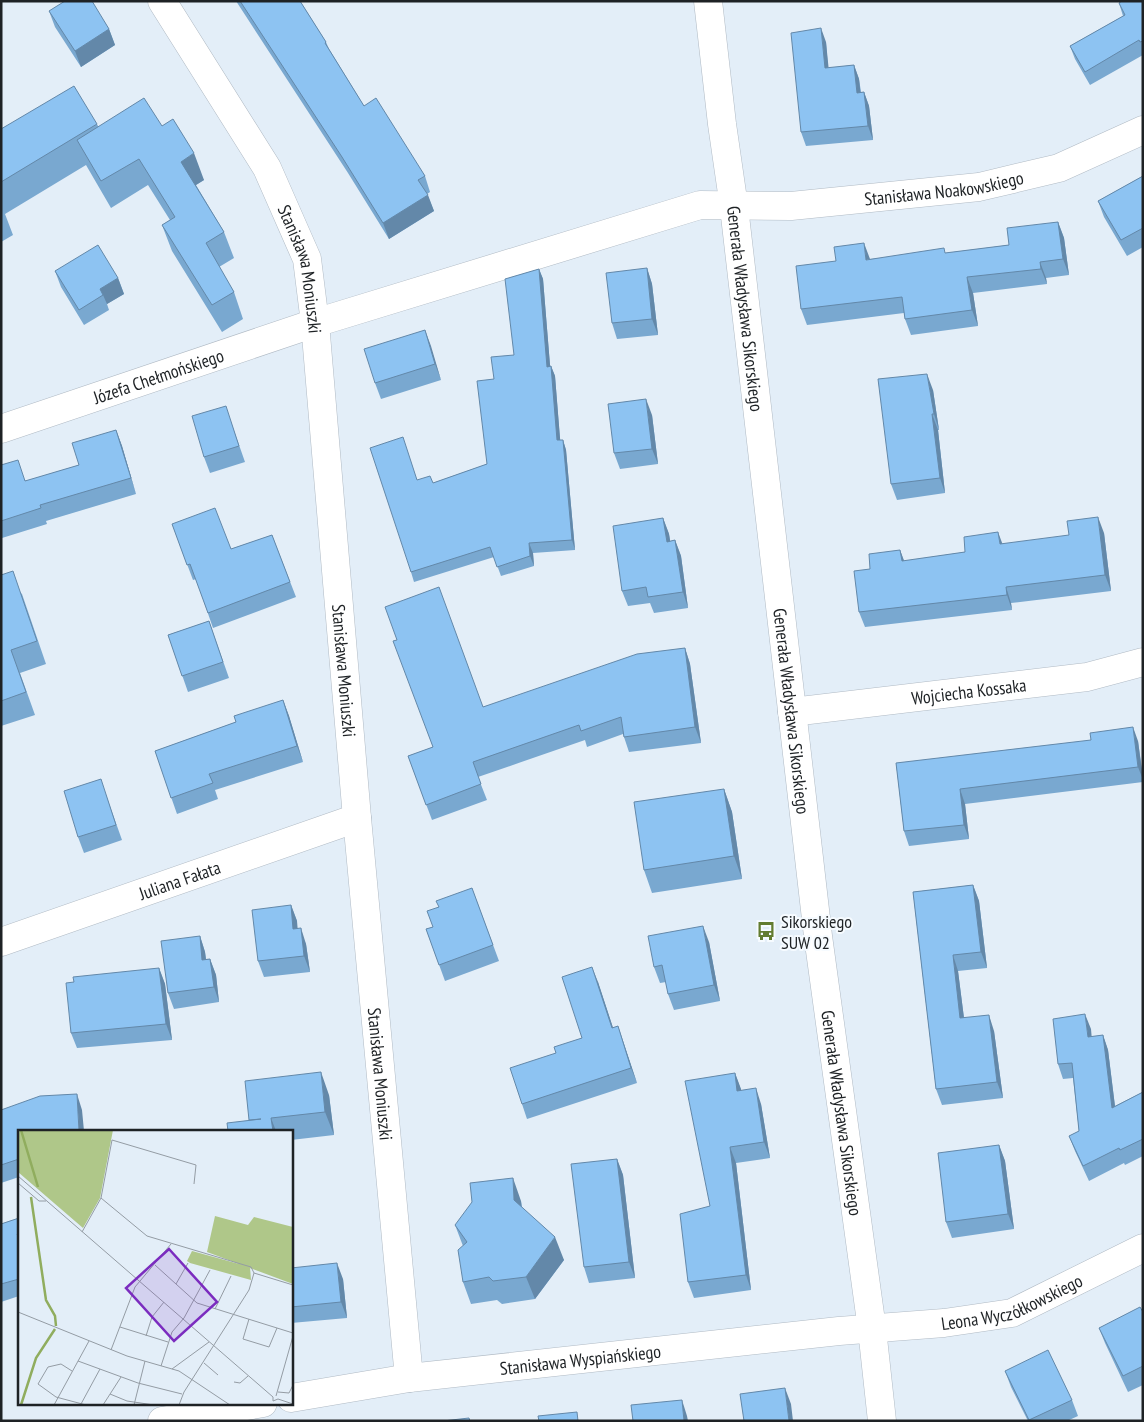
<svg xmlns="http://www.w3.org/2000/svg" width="1144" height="1422" viewBox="0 0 1144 1422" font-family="'PT Sans Narrow',sans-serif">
	<rect width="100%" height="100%" fill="#e3eef8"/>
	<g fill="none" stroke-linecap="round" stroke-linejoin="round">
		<g stroke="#b0bac4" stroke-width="29">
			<g id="street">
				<path id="s1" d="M162,1L267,168L307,259L315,323L357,818L409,1378"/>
				<path id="s2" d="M1,429L315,323L700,205L791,206L979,187L1059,168L1143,130"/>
				<path id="s3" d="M792,712L1087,677L1143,662"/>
				<path id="s4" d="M1,942L357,818"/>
				<path id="s5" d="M291,1398L409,1378L839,1331L944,1323L1012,1313L1143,1248"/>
				<path d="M162,1421L263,1403"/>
			</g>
		</g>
		<g stroke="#b0bac4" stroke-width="29">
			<g id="secondary">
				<path id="s6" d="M708,1L722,124L734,207L818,936L872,1329L882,1421"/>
			</g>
		</g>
		<use href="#street" stroke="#fff" stroke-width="28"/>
		<use href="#secondary" stroke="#fff" stroke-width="28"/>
	</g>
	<path fill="#79a8d0" d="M236,1H300L326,42L329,49L364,106L425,176L430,192L427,194L434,211L389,239L348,173Z
		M1143,1V55L1090,85L1075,59L1070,46L1123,16L1119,3Z
		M49,11L109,29L115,45L81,67L55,27Z
		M826,42L828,68L854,65L859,79L861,92H864L869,106L873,140L806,146L801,132Z
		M97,124L98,126H162L204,180L196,185L224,232L234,258L219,267L234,292L243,319L222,332L172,251L162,225L170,220L148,185L111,208L86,165L5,214L13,235L1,242V129Z
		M1143,176V247L1127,256L1104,217L1098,201Z
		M1058,222L1064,238L1069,275L1046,278L1047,284L973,293L978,326L911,335L905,319L904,313L807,325L801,309L870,259L946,253L1009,245Z
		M647,268L652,284L658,335L617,339L612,323Z
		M539,269L543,279L550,366H551L555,376L560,440H563L566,450L575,550L533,553L534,566L501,576L494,557L414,582L411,572L417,480L433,483L487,464L514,355Z
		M55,271L118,278L124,294L107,304L109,310L84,325L61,287Z
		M425,330L441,380L381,399L375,383Z
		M933,390L939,430H938L945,493L897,500L891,484Z
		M652,415L658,464L620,469L614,453Z
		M231,422L245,462L210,473L204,457Z
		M116,430L122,446L136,494L46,521L47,524L2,538L1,535V465L26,481L79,465Z
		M663,518L669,534L670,541L675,540L681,556L688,608L654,613L650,603L628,606L622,591Z
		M172,524L231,549L272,535L296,597L213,628L196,579L193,580Z
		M1104,533L1111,591L1011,603L1012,610L865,627L859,612L870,569L900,550L904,561L965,552L1003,544Z
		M1,575L22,594L46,664L20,673L35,715L1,726Z
		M209,621L229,678L188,692L168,635Z
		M397,640L483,707L685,648L690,664L701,743L629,752L623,734L587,747L585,740L478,777L487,800L432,820L408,756L433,747Z
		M283,700L289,716L303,762L215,790L218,799L177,814L155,751L236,722Z
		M1138,741L1143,776V782L965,804L969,839L909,846L904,831L896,763Z
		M724,789L732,812L742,879L652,893L644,870Z
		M106,795L122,840L84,853L78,837Z
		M973,885L979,901L987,968L958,971L964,1018L994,1031L1003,1098L942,1105L936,1089L913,892Z
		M472,888L499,961L445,981L426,929L433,927L438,907Z
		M291,905L297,921V928L306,944L310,972L264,977L258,961Z
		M200,936L205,952L206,959H210L216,975L219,1002L174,1009L168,993Z
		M709,942L720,1001L674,1010L668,994L666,982L660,983L654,967Z
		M159,968L165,984L172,1040L77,1048L71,1033Z
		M598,982L613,1028L618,1026L637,1083L527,1119L522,1104L556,1053L582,1038Z
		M1091,1029V1037L1103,1035L1108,1050L1115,1106L1143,1092V1156L1125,1165L1124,1163L1089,1181L1075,1151L1069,1136L1079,1131L1073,1078L1063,1079L1058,1064Z
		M735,1073L741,1090L761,1104L770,1158L736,1163L751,1290L694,1298L688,1282L710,1206Z
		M329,1095L334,1135L291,1140V1131H228L249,1121Z
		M1,1110H82L19,1131V1177L1,1183Z
		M999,1145L1005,1161L1014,1229L952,1238L946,1222Z
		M617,1159L623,1175L635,1278L589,1283L584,1267Z
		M521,1201L522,1207L564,1260L535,1299L502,1304L497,1300L471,1304L463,1282V1246L455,1225Z
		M19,1218V1296L1,1302V1224Z
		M291,1268L343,1279L347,1318L291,1323Z
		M1143,1312V1385L1128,1392L1105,1343L1099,1328Z
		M1005,1371L1072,1400L1078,1416L1067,1421H1028L1011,1387Z"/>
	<path fill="#6388a9" d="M821,28L826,42L830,82L825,68Z
		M109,29L115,45L81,67L75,51Z
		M854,65L859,79L862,107L857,93Z
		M864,92L869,106L873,140L868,126Z
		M194,153L204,180L191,188L181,162Z
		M428,195L434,211L389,239L383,223Z
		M1058,222L1064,238L1069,275L1063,259Z
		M864,243L870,259L866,260Z
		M1040,262L1046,278L1047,284L1041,269Z
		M647,268L652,284L658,335L652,319Z
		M539,269L543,279L551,377L547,367Z
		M967,277L973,293L978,326L972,310Z
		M118,278L124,294L107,304L103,295L100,289Z
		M425,330L431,346L441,380L435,364Z
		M551,366L555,376L561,450L557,440Z
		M927,374L933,390L939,430L934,414Z
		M646,399L652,415L658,464L652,449Z
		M932,414L938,430L945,493L940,478Z
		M116,430L122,446L136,494Z
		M563,440L566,450L575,550L572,540Z
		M1098,517L1104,533L1111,591L1105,575Z
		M663,518L669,534L673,558L667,542Z
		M998,532L1004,548L1000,544Z
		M675,540L681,556L688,608L683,592Z
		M529,543L533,553L534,566L530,556Z
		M900,550L906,566L902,561Z
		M1006,587L1011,603L1012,610L1007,595Z
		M685,648L690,664L701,743L695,727Z
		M283,700L289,716L303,762L297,746Z
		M1133,727L1138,741L1143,780L1138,767Z
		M724,789L732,812L742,879L734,856Z
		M960,789L965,804L969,839L964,825Z
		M973,885L979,901L987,968L981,952Z
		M291,905L297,921L299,945L293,929Z
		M703,926L709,942L720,1001L714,985Z
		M301,928L306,944L310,972L304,956Z
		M200,936L205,952L208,976L202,960Z
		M953,955L958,971L966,1034L960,1018Z
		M210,959L216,975L219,1002L214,987Z
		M592,967L598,982L618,1043L612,1028Z
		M159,968L165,984L172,1040L166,1024Z
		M1085,1014L1091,1029L1093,1052L1088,1037Z
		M989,1015L994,1031L1003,1098L997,1082Z
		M618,1026L637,1083L631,1068Z
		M1103,1035L1108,1050L1117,1123L1112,1108Z
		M321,1072L329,1095L334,1135L325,1112Z
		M735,1073L741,1089L743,1107L737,1091Z
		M756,1088L761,1104L770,1158L764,1142Z
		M77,1094L82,1110L84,1131H79Z
		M271,1118L276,1131H273Z
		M999,1145L1005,1161L1014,1229L1008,1214Z
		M730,1147L736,1163L751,1290L746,1275Z
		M617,1159L623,1175L635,1278L629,1262Z
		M513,1178L521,1201L523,1223L514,1200Z
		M555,1237L564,1260L535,1299L526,1277Z
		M337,1263L343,1279L347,1318L341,1302Z
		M785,1388L791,1404L793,1421H789Z
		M682,1400L687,1416L688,1421H684Z"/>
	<path fill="#8dc3f2" stroke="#6388a9" d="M65,1H92L109,29L75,51L49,11Z
		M240,1H300L326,42L325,43L364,106L376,98L425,176L418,180L428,195L383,223L342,157Z
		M1122,1H1143V41L1140,42L1139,40L1085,72L1070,46L1125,15L1119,3Z
		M821,28L825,68L854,65L857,93L864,92L868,126L801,132L791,33Z
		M74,86L97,124L1,182V129Z
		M144,98L162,126L173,119L194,153L181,162L224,232L206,243L234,292L212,305L162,225L175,217L139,159L101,181L77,140Z
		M1143,176V228L1121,240L1098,201Z
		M1058,222L1063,259L1040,262L1041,269L967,277L972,310L905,319L902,297L801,309L796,266L836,261L834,247L864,243L866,260L944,248L945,253L1009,245L1007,228Z
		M98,245L118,278L100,289L103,295L79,310L55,271Z
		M647,268L652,319L612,323L606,273Z
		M539,269L547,367L551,366L557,440H563L572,540L529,543L530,556L497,567L490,547L411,572L370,448L403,437L417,480L430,476L433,483L487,464L477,381L494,379L491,357L514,355L505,279Z
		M425,330L435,364L375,383L364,349Z
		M927,374L934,414H932L940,478L891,484L878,379Z
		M646,399L652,449L614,453L608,404Z
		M226,406L239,446L204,457L192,416Z
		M116,430L131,478L40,505L41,508L1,521V465L18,460L25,481L79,465L72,443Z
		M215,508L231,549L272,535L290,582L208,613L190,564L187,565L172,524Z
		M1098,517L1105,575L1006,587L1007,595L859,612L854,571L870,569L869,554L900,550L902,561L965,552L964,537L998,532L1000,544L1069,535L1067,521Z
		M663,518L667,542L675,540L683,592L648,597L646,587L622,591L613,526Z
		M13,571L37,641L11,650L26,692L1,701V575Z
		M439,587L483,707L637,654L685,648L695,727L624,737L621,717L581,731L579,725L473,762L481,784L426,805L408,756L433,747L393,641L397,640L385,607Z
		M209,621L223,662L182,676L168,635Z
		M283,700L297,746L209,774L213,783L171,798L155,751L236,722L234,716Z
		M1133,727L1138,767L960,789L964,825L904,831L896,763L1091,740L1090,733Z
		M101,779L116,825L78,837L64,791Z
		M724,789L734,856L644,870L634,802Z
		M973,885L981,952L953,955L960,1018L989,1015L997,1082L936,1089L913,892Z
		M472,888L493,945L439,965L426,929L433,927L427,911L439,907L436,901Z
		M291,905L293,929L301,928L304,956L258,961L252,910Z
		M703,926L714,985L668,994L662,965L654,967L648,936Z
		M200,936L202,960L210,959L214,987L168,993L161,941Z
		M592,967L612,1028L618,1026L631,1068L522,1104L510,1068L556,1053L554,1047L582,1038L562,977Z
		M159,968L166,1024L71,1033L66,983L74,982L73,977Z
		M1085,1014L1088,1037L1103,1035L1112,1108L1143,1092V1139L1120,1150L1119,1148L1083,1166L1069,1136L1079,1131L1072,1063L1058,1064L1053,1019Z
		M321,1072L325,1112L271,1118L273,1131H228L227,1123L261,1119L249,1120L245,1081Z
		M735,1073L737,1091L756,1088L764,1142L730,1147L746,1275L688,1282L680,1214L710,1206L685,1081Z
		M77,1094L79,1131H19V1159L1,1165V1110L40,1096Z
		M999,1145L1008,1214L946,1222L938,1153Z
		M617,1159L629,1262L584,1267L571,1164Z
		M513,1178L514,1200L555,1237L526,1277L493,1281L489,1277L463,1282L458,1250L467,1242L455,1225L472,1202L470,1183Z
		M19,1218V1234H17L19,1238V1279L1,1284V1224Z
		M337,1263L341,1302L291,1307V1268Z
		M1140,1307L1143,1312V1366L1123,1376L1099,1328Z
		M1048,1350L1072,1400L1029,1420L1005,1371Z
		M785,1388L789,1421H744L740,1394Z
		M682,1400L684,1421H633L631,1405Z
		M577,1412L578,1421H539L538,1416Z
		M469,1418L470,1421H443Z"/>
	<defs>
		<g id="bus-bare" transform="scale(1.5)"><path d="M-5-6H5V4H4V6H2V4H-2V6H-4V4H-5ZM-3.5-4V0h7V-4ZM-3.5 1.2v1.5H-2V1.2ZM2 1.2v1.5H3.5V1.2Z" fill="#627c30" stroke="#f6fbff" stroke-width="2.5" paint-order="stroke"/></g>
	</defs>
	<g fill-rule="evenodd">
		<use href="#bus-bare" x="766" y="931"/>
	</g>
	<g text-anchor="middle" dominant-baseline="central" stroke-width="4" stroke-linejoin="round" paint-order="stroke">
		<g font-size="18" fill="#1e2225" stroke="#f6fbff">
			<text stroke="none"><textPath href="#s2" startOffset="979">Stanisława Noakowskiego</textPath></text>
			<text stroke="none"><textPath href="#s1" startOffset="305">Stanisława Moniuszki</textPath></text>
			<text stroke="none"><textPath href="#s6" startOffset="310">Generała Władysława Sikorskiego</textPath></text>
			<text stroke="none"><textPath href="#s2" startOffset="166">Józefa Chełmońskiego</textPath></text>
			<text stroke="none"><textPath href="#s1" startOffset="710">Stanisława Moniuszki</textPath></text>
			<text stroke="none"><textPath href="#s3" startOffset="178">Wojciecha Kossaka</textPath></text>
			<text stroke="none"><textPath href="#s6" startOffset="715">Generała Władysława Sikorskiego</textPath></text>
			<text stroke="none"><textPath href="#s4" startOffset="189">Juliana Fałata</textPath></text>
			<text stroke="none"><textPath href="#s1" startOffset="1115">Stanisława Moniuszki</textPath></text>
			<text stroke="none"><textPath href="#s6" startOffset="1120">Generała Władysława Sikorskiego</textPath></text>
			<text stroke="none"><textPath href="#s5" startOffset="729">Leona Wyczółkowskiego</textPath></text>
			<text stroke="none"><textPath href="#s5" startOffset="292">Stanisława Wyspiańskiego</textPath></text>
		</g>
		<g font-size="18" fill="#1e2225" stroke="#f6fbff" text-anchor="start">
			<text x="781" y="921">Sikorskiego<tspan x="781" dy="21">SUW 02</tspan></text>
		</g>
	</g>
	<g transform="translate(18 1130)">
		<rect width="275" height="275" fill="#e3eef8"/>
		<path d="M0,0H95L82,68L65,98L0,42ZM197,86L230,95L236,87L275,97V154L189,122ZM174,121L232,137L233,150L172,133L169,131Z" fill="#afc789"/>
		<path fill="none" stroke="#90ad5e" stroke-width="2.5" d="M3,0L20,57M13,67L28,170L37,186L38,196M3,275L18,228L37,199"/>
		<path fill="none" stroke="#949ca4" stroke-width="1" d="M0,46L255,267V271L260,269M0,53L21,71H28M83,68L129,106L233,137L236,143L275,155M64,102L83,68L94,10L178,35L176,54M137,135L179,173L275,203M158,154L170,133M197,179L213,146M0,182L109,226L161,241L212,275M231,189L225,209L251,217L259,198M102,197L150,212M128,206L134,187L146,172M93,220L117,157L153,114M60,231L120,253L164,264M186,233L200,245M143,236L154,202L166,188L192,140M154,239L191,212M54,241L43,234L30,237L20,254L38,267L68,275M216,252L222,253L230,246M260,262L271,263L275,255M92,264L109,271L136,275M258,266L275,206M260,269L275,274M63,274L82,239M36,275L71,211M85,275L103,247M116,275L127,231M161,275L166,262L231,160L236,143"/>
		<path fill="#7b2cbf" fill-opacity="0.15" stroke="#7b2cbf" stroke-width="2.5" d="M151,119L199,172L156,211L108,158Z"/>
		<rect width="275" height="275" fill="none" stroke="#1e2225" stroke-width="2.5"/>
	</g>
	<rect width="1144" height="1422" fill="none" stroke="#1e2225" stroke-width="5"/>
</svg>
